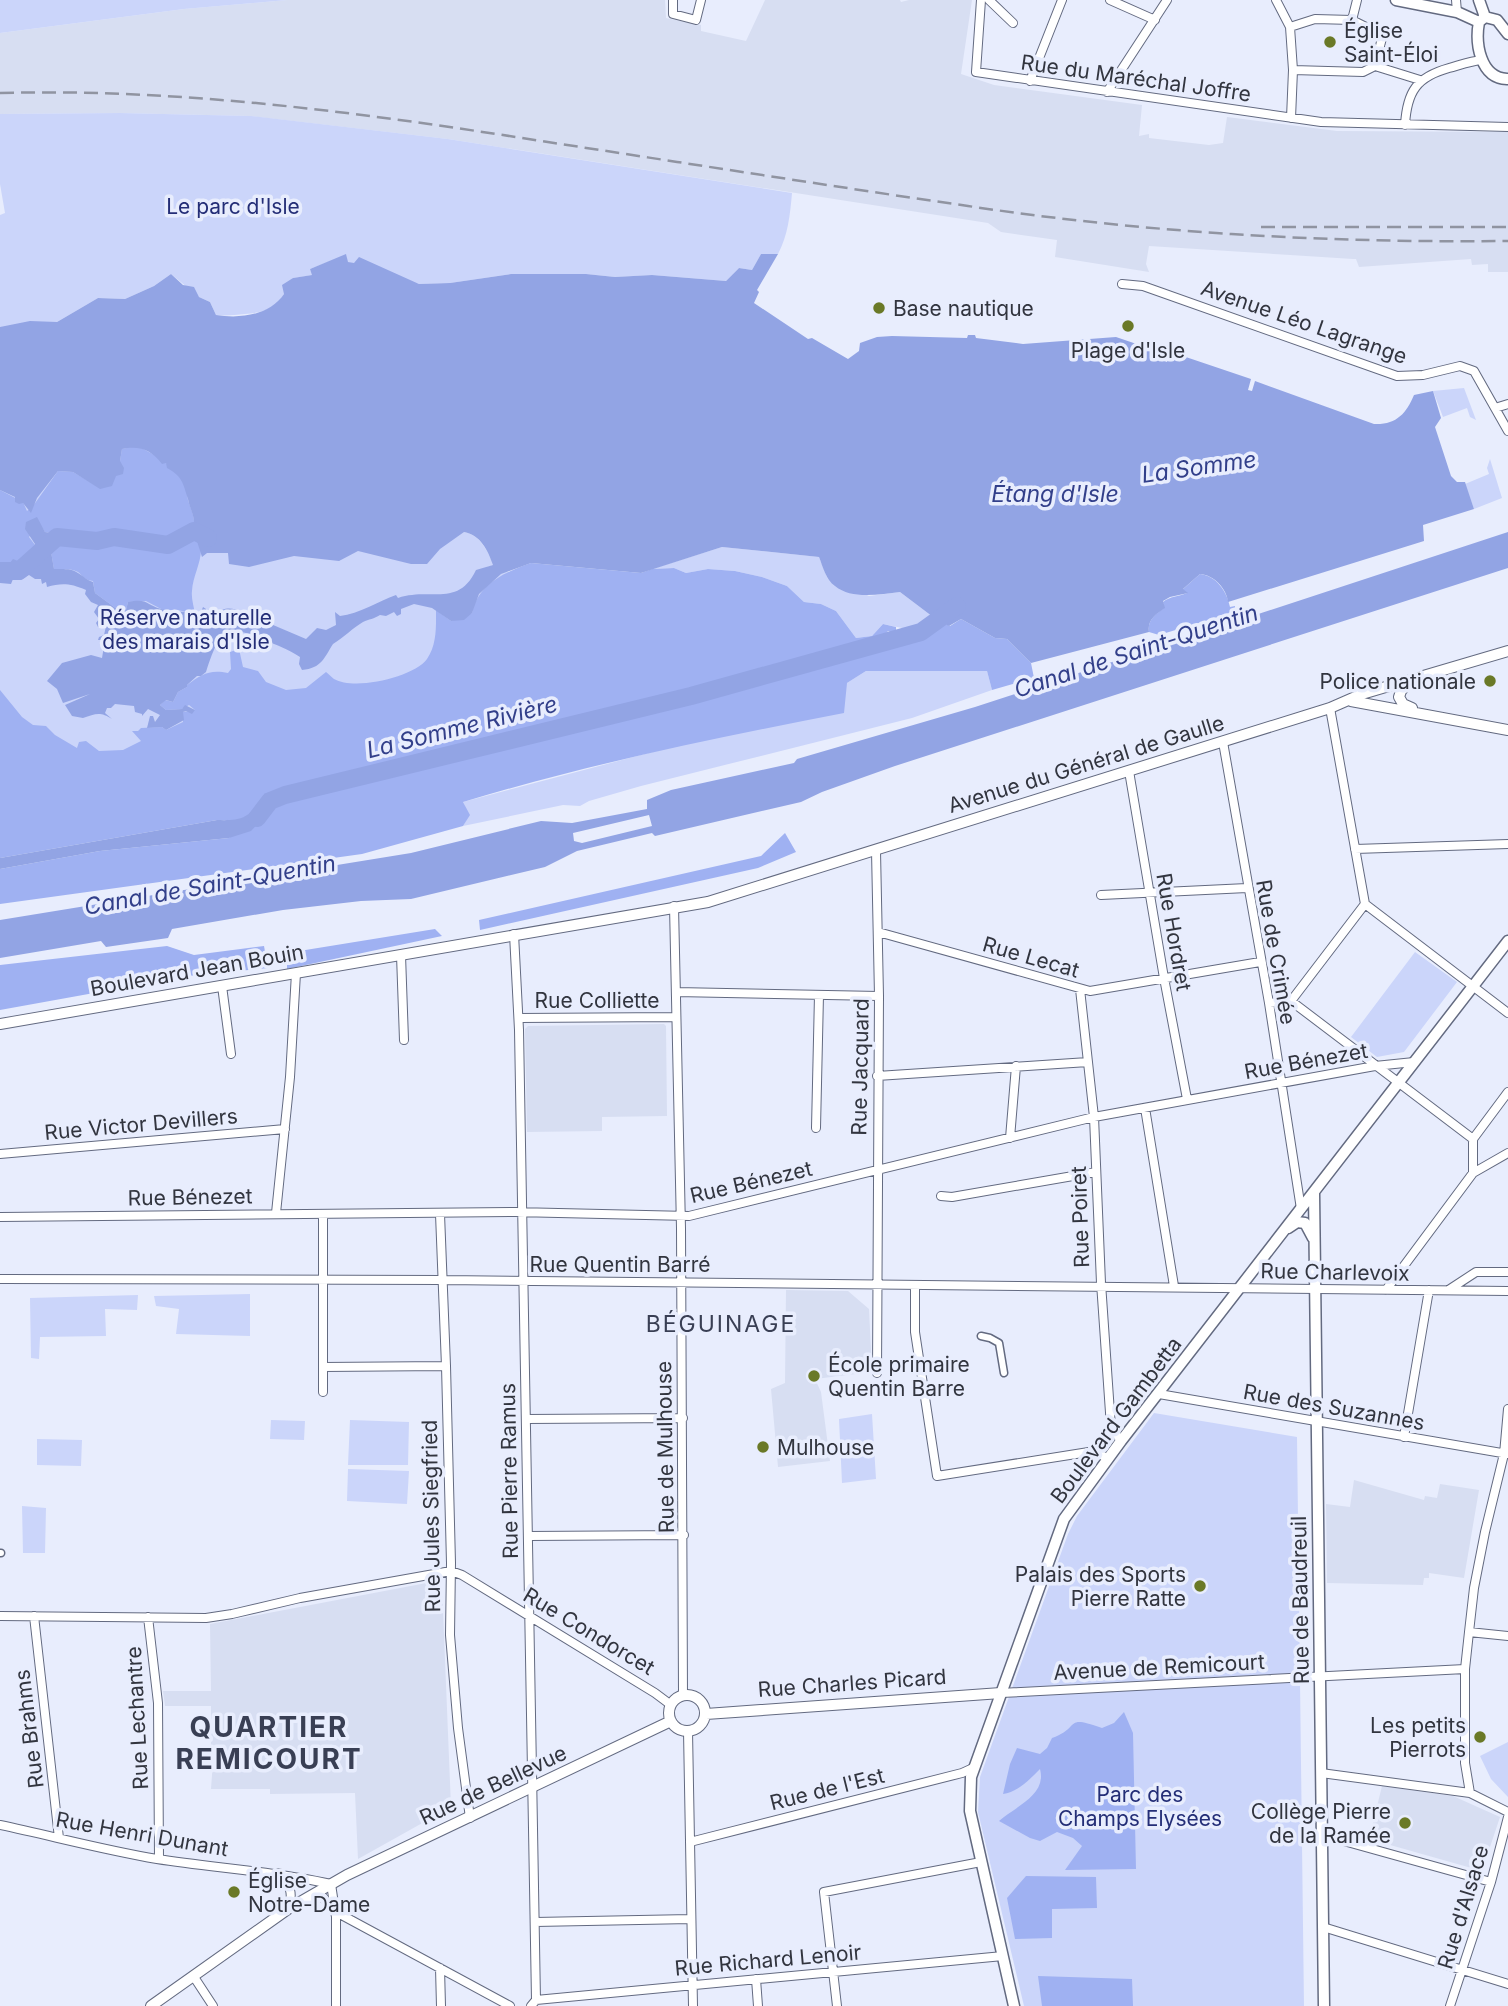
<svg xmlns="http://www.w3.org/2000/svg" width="1508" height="2006" viewBox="0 0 1508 2006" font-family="Inter,sans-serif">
	<rect width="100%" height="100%" fill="#e8edfd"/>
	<path fill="#d7def2" d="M287,0H665L666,18L701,25V31L746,41L765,0H900L901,2L909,0H972L961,74L994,85L1142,105L1139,136L1149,134V138L1209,145L1223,143L1227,117L1337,131L1508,132V272H1488V264L1472,265L1471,259L1359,267L1356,259H1353L1149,246L1146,264L1149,272L1055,257L1057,240L1001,232L988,223L448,139L250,116L120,113L0,114V33L184,9Z
		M664,1024L666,1026L667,1116L602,1117V1131L527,1132L525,1029L528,1026Z
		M786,1290L848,1291L869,1309L872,1372L815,1379L821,1392L830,1461L778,1467L771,1389L785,1383Z
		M1354,1480L1424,1500L1425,1496L1437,1498L1440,1484L1479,1490L1464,1578L1429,1573V1578H1424L1423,1585L1327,1583L1326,1504L1350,1507Z
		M437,1581L442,1586L451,1807L358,1859L355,1793L270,1794V1789H211L213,1761H205V1750H211V1706H165L163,1691H211L210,1624Z
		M1382,1786L1453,1796L1500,1817L1482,1871L1369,1839Z"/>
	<path fill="#cbd5fa" d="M0,0H287L184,9L0,33Z
		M120,113L251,116L448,139L792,193C790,215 788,235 778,254H761L752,270L739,268L726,281L652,275L615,277L586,274H511L450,283L419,284L347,262L346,255L310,269L313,275L293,278C280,303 274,312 245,314C235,315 226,316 216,315L210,302L199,297L171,274L154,286L125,299L98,298L57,322H46L464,532C481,535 487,551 494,565L487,567L638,603L0,858V215L5,213L0,184V114Z
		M1464,388L1476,420L1470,417L1467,408L1443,417L1433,391Z
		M1490,459L1502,498L1474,509L1465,484L1489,474L1487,468Z
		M722,547L819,557L827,577L869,596L900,592L937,620L921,632L883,624L872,636L856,638L836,611L821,604L804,602L787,586L762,577L735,571L708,569L686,573L674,568L652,569Z
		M866,671H987L992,690L912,718L641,786L589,801L580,806L563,805L463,826L469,815L463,802L671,747L847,683Z
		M1415,952L1457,982L1404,1052L1377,1057L1351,1037Z
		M250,1294V1336L176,1334L179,1309L156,1306L154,1296Z
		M138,1295L137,1310L105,1309L106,1336L40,1337L39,1359L31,1358L30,1298Z
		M1154,1413L1297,1437L1304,2006H1024L978,1812L980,1777L1068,1534L1077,1516Z
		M872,1414L876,1479L842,1483L839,1419Z
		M271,1420L305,1421L304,1440L270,1439Z
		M350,1420L409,1422L408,1465H348Z
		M37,1439L82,1440L81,1466L37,1465Z
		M348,1469L409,1471L407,1504L347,1501Z
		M22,1506L46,1508L45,1553H23Z
		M1508,1742V1797L1491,1779L1480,1756Z"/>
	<path fill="#9fb1f2" d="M137,446C156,455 178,468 187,489C188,492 187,496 188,500C191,510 195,516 194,527L188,530C214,545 193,569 192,591C191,598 194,607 195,614L178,610H163L146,601L128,602L126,610L121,612L95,593L93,581C85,580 84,577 78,572C71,568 62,569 54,569L50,546L59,540L56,534L45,532L39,523L29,537L35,545L27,559L9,564L0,563V490L23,502L27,511L33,506L58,471L73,472L100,488L120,461L122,449Z
		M531,563L641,573L652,569L674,568L686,573L708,569L735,571L762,577L787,586L804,602L821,604L836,611L856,638L872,636L883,624L896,627V630L892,633L888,631L880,641H886L890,638L900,642L901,639C915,641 925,628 937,620L950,626L961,619L995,638L1007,639L1031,663L1034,678L992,690L987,671H866L847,683L844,713C715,738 589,764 463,802L470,815L463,826L362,854L0,904V869L100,851L229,838L251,815L238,821L217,820L0,858V690L22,717L33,725L46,726L55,735L77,748L79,742L86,741L99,751L123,750L141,741L132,731H138L141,728L162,727L166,730L183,722V712L195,710L189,705L182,709L166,710L160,705L165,700L173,702L178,692L187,687V685C201,675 209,669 228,673L231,669L230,652L239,649L243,667L258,671L266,682L286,690L306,688L326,672C329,674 331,677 334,679C355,691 414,677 427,659C437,644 436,627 436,610L451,621L472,613C478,584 505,572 531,563Z
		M1200,574C1217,576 1227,592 1230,607L1235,606V612L1159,635L1149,632C1147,620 1156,614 1164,608L1163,602C1170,596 1178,597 1187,593L1182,590Z
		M785,833L796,852L758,868L480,930L479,920L761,856Z
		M435,929L442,936L287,969V953Z
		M167,946L194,955L264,946L268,968L188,976L0,1010V965Z
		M1124,1712L1133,1733L1136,1869L1065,1870L1082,1846L1073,1838L1057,1832L1040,1841L1030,1838L999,1821C1016,1806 1047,1795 1040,1769C1030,1779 1018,1792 1003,1794L1010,1764L1017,1748L1040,1754L1047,1748L1052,1738C1082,1727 1063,1714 1102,1728L1114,1723Z
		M1026,1876L1096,1877L1097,1908L1052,1909V1938L1015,1939L1007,1898Z
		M1038,1976L1132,1979L1133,2006H1042Z"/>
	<path fill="#92a4e4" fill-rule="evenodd" d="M346,254L348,262L354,263L359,257L419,284L450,283L511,274H586L615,277L652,275L726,281L739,268L752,270L761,254H778L757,290L759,292L754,303L808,339L812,338L848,359L859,351L860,343L877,337L892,336L967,338L968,335H975L976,338L1023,344L1116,337L1166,354L1164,361L1167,362L1171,352L1251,379L1248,390L1252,391L1255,381L1374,424C1396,425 1406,414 1414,395L1433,391L1441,418L1435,427L1451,476L1457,482H1465L1474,509L1423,525L1424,541L1228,602C1227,589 1214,575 1200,574L1183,589L1188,593L1170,597L1163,601L1165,608C1156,614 1147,620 1149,632L1031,663L1007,639L995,638L961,619L949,626L937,620L900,592C880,594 852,600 835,586C826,580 823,567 819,557L722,547L641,573L531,563L501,574L479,594L472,613L464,620L451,621L432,608L414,604L401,609V614L397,616L394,612L386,616L380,615C374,619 369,619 363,622C354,627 343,638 333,644C324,658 322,668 302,670L299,664L300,657C288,649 277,645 264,640C224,621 218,635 206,672L201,676H197L187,685V687L178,692L173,702L166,700L160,705L166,710L182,709L185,705L195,710L192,714L186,711L183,712L184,720L166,730L162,727L147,728L150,716H153L155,722L160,715L148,709L142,716V714L135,712L134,706L115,704L111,708H107L105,713L112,719C100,711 95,714 83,718L72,716L65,705L90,694L63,703L57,689L47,681L62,663L91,655L102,658L105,640H98L99,637L104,635L107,622L103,621L102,626L98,627L96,623L99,619L94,612L98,605L91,602L85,594L86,590C70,583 61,583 47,587L46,582L42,584L41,579H35L29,575L21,580L13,579L11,584L0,583V563L9,564L13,559L20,562C29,558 32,554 35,544L25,529L26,522L37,517L45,532L56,534L59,540L50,546L54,569C62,569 72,568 78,573C85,577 85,579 93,582L95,593L121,612L126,610L128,602C148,598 146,605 161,609C165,611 197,613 201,612L203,607L206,609L207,615L212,616C216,614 218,611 222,610C233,605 243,614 255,613L259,619L306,639L317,628L326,630L336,625L335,612L340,616C359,614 379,601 396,595L398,598C430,587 458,608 476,570L493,565C488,551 481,535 464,532L440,549L427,564H411L358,551L339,561L294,556L249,567L229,564L228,553H207L202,557L195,535L187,534L188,530L194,527C195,515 190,510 188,499C183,483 182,476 167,468L166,463L162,464C152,450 139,445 122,449L120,461L124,468L123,474L116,476L112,486L100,489L73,472L58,471L37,498L31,513L23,503L19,504L15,502V497L0,490V327L30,321L57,322L98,298L125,299L154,286L171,274L183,285L194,287L199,297L210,302L216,315C241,319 270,315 284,294L282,285L293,278L312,275L310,269Z
		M1508,532V568L895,766L822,792L801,802L655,836L652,833L577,851L545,867L411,899L361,901L283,910L172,929L168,938L106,947L101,941L0,958V920L411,853L541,821L572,823L647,809V800L671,790L794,763L797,759L975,707ZM649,815L652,826L582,843L574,841L573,833Z
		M265,793L277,804L251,831L229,838L100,851L0,869V858L217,820C246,821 249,817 265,793Z"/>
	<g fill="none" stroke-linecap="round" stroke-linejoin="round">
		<path stroke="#92a4e4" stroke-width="18" d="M0,571H19L57,537L97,541L114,537L168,545L194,531L208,538
			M257,818L270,801L285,795L691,696L921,632L957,606"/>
		<g stroke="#636a80" stroke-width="9">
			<path id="pedestrian" d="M981,1336L990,1338L999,1343L1004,1373
				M0,1553H1"/>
		</g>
		<g stroke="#636a80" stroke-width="10">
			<path id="minor" d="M673,0V14L696,20L701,0
				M981,0L976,72L1321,122L1508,127
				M989,0L1013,23
				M1110,0L1155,20
				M1276,0L1290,27L1293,70L1291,118
				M1456,0L1457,12
				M1352,20L1372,30L1382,38L1375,66
				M1290,27L1315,19L1352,20L1357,0
				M1375,66L1420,80
				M1293,70L1363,72L1375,66
				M1030,81L1062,0
				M1107,92L1167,0
				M1405,125C1407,91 1417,77 1449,68C1460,65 1471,61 1482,60
				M1122,284L1143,286L1397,376L1423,375L1460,366L1474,371L1508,431
				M1495,408L1508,404
				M1330,708L1365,904
				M1223,742L1269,1003L1301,1209
				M1129,771L1164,978L1187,1099
				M1355,849L1508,844
				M876,851L879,996L877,1373
				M1101,895L1247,888
				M1365,904L1508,1013
				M674,906L681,1228L683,1695
				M878,932L1090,991L1260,962
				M514,934L519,1030L536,2000L531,2006
				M401,955L404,1040
				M222,986L231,1054
				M1080,989L1094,1117L1101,1283L1111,1427L1121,1441
				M676,992L879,996
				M1291,1001L1365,904
				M1269,1003L1291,1001L1473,1139V1173
				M519,1018L676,1017
				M877,1076L1088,1062
				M1145,1108L1174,1286
				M816,1128L819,995
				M1010,1138L1016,1066
				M1473,1139L1508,1092
				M0,1154L285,1129
				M941,1196L952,1197L1096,1172
				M276,1213L290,1077L296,973
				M440,1214L446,1366L451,1563L450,1635L458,1728L470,1818
				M0,1217L515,1212L689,1216L1094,1117L1375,1066L1414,1062
				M0,1279L444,1280L1508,1291
				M915,1286V1332L937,1476L1095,1451L1108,1459
				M1450,1289L1476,1272H1508
				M1386,1290L1473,1173L1508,1153
				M323,1367L446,1366
				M323,1392V1214
				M1159,1394L1508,1454
				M526,1419L683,1418
				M1404,1437L1429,1290
				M528,1536L684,1535
				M0,1616L206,1618L232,1614L300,1598L451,1571L462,1575L655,1693L671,1705
				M34,1616L59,1838
				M148,1617L158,1703L159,1859
				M1469,1632L1508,1636
				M1001,1693L1465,1669
				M688,1731L693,2006
				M1321,1773L1470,1793L1508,1812
				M1470,1793L1465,1763V1669L1469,1632L1474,1588L1485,1532L1504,1454L1508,1409
				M0,1825C52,1836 104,1850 157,1859C215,1868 273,1871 331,1884L336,1917V2006
				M1322,1835L1491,1882
				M690,1842L962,1773L973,1768
				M279,1873C290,1885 294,1893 288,1909
				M318,1892L336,1912L510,2006
				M535,1922L691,1919
				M1323,1927L1508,1984
				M440,1968L441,2006
				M194,1977L213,2006
				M756,1979L758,2006
				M536,2000L1003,1956
				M837,2006L824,1892L981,1862
				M1450,2006L1491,1882L1508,1817"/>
		</g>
		<g stroke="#636a80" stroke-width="12">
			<path id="tertiary" d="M1410,681L1401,691L1399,697L1403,704L1412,708
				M1351,701L1508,730
				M0,1024L708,902L1330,708L1362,694L1508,651
				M669 1713a18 18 0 1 1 36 0a18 18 0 1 1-36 0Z
				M706,1714L1001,1693
				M151,2006L288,1909L347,1875L671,1721"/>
		</g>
		<g stroke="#636a80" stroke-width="13">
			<path id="secondary" d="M1396,0L1457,12L1479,22
				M1479,0L1485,17
				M1507,79C1480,78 1475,43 1479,22L1485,17L1497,20L1508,34
				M1314,1193L1324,2006
				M1288,1228L1297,1222L1305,1223L1313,1238
				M1014,2006L970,1811L971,1777L1064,1519L1121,1441L1508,941"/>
		</g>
		<use href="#pedestrian" stroke="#fff" stroke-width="6"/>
		<use href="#minor" stroke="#fff" stroke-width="8"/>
		<use href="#tertiary" stroke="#fff" stroke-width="10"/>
		<use href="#secondary" stroke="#fff" stroke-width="10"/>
		<path stroke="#9094a1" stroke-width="2.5" stroke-dasharray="14 7" stroke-linecap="butt" d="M0,93C187,88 370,114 554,143C692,164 830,186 968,206C1147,233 1327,243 1508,241
			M1261,227H1508"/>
	</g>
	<g fill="#6a7927" stroke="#e8edfd" stroke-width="2.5">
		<circle cx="1330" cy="42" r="7"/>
		<circle cx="879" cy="308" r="7"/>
		<circle cx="1128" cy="326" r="7"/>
		<circle cx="1490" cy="681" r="7"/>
		<circle cx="814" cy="1376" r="7"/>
		<circle cx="763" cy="1447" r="7"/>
		<circle cx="1200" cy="1586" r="7"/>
		<circle cx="1480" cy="1737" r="7"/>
		<circle cx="1405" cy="1823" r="7"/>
		<circle cx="234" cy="1892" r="7"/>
	</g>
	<g text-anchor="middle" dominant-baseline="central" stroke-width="7" stroke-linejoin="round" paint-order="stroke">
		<g font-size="21" fill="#32353f" stroke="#e8edfd" text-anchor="start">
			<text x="1344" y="30">Église<tspan x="1344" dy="24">Saint-Éloi</tspan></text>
			<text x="893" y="308">Base nautique</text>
			<text x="1128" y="350" text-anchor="middle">Plage d'Isle</text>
			<text x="1476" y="681" text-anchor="end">Police nationale</text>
			<text x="828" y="1364">École primaire<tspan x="828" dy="24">Quentin Barre</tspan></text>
			<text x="777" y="1447">Mulhouse</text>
			<text x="1186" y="1574" text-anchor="end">Palais des Sports<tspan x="1186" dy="24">Pierre Ratte</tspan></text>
			<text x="1466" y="1725" text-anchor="end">Les petits<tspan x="1466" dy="24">Pierrots</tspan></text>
			<text x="1391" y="1811" text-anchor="end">Collège Pierre<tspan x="1391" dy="24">de la Ramée</tspan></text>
			<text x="248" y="1880">Église<tspan x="248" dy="24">Notre-Dame</tspan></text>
		</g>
		<g font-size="21" fill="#32353f" stroke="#e8edfd">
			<text transform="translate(1136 78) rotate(8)">Rue du Maréchal Joffre</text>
			<text transform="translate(1304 322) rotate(19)">Avenue Léo Lagrange</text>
			<text transform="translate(1086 764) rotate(-17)">Avenue du Général de Gaulle</text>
			<text transform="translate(1174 932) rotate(80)">Rue Hordret</text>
			<text transform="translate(1276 952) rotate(80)">Rue de Crimée</text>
			<text transform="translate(1031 957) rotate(16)">Rue Lecat</text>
			<text transform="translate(197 970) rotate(-10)">Boulevard Jean Bouin</text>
			<text x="597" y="1000">Rue Colliette</text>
			<text transform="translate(1306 1061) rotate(-10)">Rue Bénezet</text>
			<text transform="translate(860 1067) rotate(-89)">Rue Jacquard</text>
			<text transform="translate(141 1124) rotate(-5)">Rue Victor Devillers</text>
			<text transform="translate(751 1182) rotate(-13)">Rue Bénezet</text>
			<text transform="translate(190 1197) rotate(-1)">Rue Bénezet</text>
			<text transform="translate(1080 1217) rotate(-92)">Rue Poiret</text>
			<text x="620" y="1264">Rue Quentin Barré</text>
			<text transform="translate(1335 1272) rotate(1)">Rue Charlevoix</text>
			<text transform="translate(1334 1407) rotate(10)">Rue des Suzannes</text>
			<text transform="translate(1116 1420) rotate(-53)">Boulevard Gambetta</text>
			<text transform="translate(665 1447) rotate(-91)">Rue de Mulhouse</text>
			<text transform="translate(509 1471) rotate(-91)">Rue Pierre Ramus</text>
			<text transform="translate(431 1516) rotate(-91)">Rue Jules Siegfried</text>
			<text transform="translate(1300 1600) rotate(-91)">Rue de Baudreuil</text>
			<text transform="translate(589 1631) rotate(31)">Rue Condorcet</text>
			<text transform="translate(1159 1667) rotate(-3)">Avenue de Remicourt</text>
			<text transform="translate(852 1683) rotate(-4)">Rue Charles Picard</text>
			<text transform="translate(137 1718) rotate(-93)">Rue Lechantre</text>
			<text transform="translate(29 1729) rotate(-97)">Rue Brahms</text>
			<text transform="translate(493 1785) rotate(-25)">Rue de Bellevue</text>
			<text transform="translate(827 1789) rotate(-14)">Rue de l'Est</text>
			<text transform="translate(142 1834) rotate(10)">Rue Henri Dunant</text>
			<text transform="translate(1463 1907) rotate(-73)">Rue d'Alsace</text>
			<text transform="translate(768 1960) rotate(-5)">Rue Richard Lenoir</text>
		</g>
		<g font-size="21" fill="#242e77" stroke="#e8edfd">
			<text x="233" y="206">Le parc d'Isle</text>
			<text x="186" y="617">Réserve naturelle<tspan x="186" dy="24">des marais d'Isle</tspan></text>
			<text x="1140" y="1794">Parc des<tspan x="1140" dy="24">Champs Elysées</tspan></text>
		</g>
		<g font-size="23" font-style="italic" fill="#323f8a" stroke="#e8edfd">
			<text transform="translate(1199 467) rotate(-8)">La Somme</text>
			<text x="1055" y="494">Étang d'Isle</text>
			<text transform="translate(1136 651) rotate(-18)">Canal de Saint-Quentin</text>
			<text transform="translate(462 727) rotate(-14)">La Somme Rivière</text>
			<text transform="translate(210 885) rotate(-10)">Canal de Saint-Quentin</text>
		</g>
		<g font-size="23" letter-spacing="2" fill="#393f54" stroke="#e8edfd">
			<text x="721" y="1324">BÉGUINAGE</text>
		</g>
		<g font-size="28" font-weight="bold" letter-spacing="2" fill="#393f54" stroke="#e8edfd">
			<text x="269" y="1727">QUARTIER<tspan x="269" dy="32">REMICOURT</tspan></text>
		</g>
	</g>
</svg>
